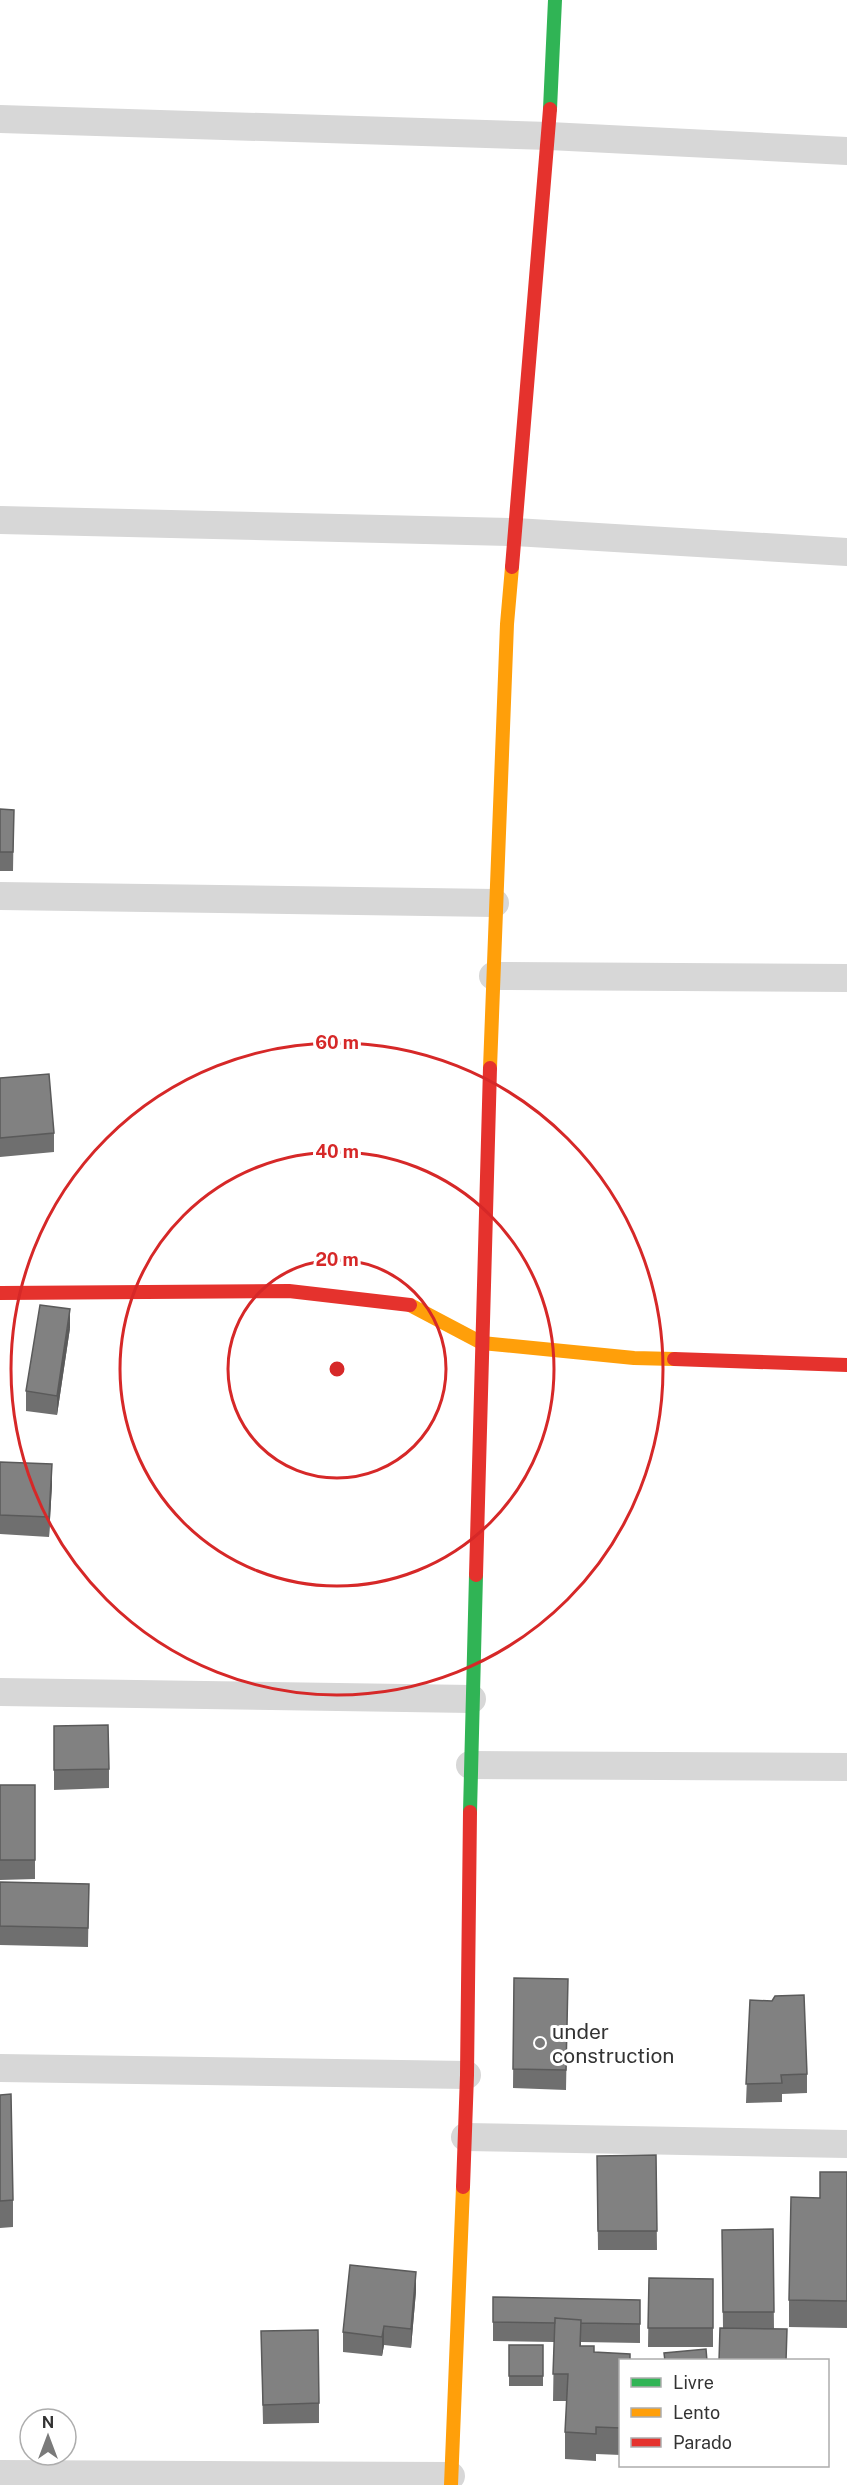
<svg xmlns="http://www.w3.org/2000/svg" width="847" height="2485" viewBox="0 0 847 2485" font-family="'Public Sans',sans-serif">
	<rect width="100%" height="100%" fill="#fff"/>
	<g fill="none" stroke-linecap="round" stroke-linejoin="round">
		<path stroke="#d7d7d7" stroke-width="28" d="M0,119L549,136L847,151
			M0,520L515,532L847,552
			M0,896L495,903
			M493,976L847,978
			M0,1692L472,1699
			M470,1765L847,1767
			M0,2068L467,2075
			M465,2137L847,2144
			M0,2474L451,2476"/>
		<path stroke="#30b455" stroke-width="14" d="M550,109L555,0
			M470,1812L476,1575"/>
		<path stroke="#ff9f0a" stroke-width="14" d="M490,1068L507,624L512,567
			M410,1305L482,1343L634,1358L674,1359
			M451,2485L463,2187"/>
		<path stroke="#e5322d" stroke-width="14" d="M512,567L550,109
			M0,1293L289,1291L410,1305
			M674,1359L847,1365
			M476,1575L490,1068
			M463,2187L467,2075L470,1812"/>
	</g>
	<path fill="#6f6f6f" d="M0,809L14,810L13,871H0Z
		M0,1078L54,1133V1152L0,1157Z
		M70,1328L57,1415L26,1411V1391Z
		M0,1462L52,1484L49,1537L0,1534Z
		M54,1726L109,1769V1788L54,1790Z
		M0,1785H35V1879L0,1880Z
		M0,1882L89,1884L88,1947L0,1945Z
		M514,1978L568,1979L566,2090L513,2088Z
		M750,2000L807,2074V2093L782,2094V2102L746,2103Z
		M0,2095L13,2200V2227L0,2228Z
		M656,2155L657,2250H598L597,2156Z
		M847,2172V2328L789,2327V2300L820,2198Z
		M773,2229L774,2329L723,2328L722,2230Z
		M649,2278L713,2279V2347H648Z
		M416,2291L411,2348L384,2345L382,2356L343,2352V2332Z
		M493,2297L640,2300V2343L581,2342V2346L594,2352L621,2361V2455L596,2454V2461L565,2459V2432L567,2401H553L554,2342L493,2341Z
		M261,2331L319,2403V2423L263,2424Z
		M509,2345H543V2386H509Z"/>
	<path fill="#5a5a5a" d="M70,1309V1328L57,1415V1396Z
		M52,1464V1484L49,1537V1517Z
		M416,2272V2291L411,2348V2329Z
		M384,2326V2345L382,2356V2337Z"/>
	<path fill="#818181" stroke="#5a5a5a" stroke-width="1.5" d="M0,809L14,810L13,852H0Z
		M49,1074L54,1133L0,1138V1078Z
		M40,1305L70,1309L57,1396L26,1391Z
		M0,1462L52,1464L49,1517L0,1515Z
		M108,1725L109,1769L54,1770V1726Z
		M0,1785H35V1860H0Z
		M0,1882L89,1884L88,1928L0,1926Z
		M514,1978L568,1979L566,2070L513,2069Z
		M804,1995L807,2074L781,2075L782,2083L746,2084L750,2000L772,2001L775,1996Z
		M11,2094L13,2200L0,2201V2095Z
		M656,2155L657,2231H598L597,2156Z
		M820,2172H847V2301L789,2300L791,2197L820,2198Z
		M773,2229L774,2312H723L722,2230Z
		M350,2265L416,2272L411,2329L384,2326L382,2337L343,2332Z
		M649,2278L713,2279V2328H648Z
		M493,2297L640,2300V2324L581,2323V2320L555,2318V2323L493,2322Z
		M555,2318L581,2320L580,2346H594V2352L630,2354V2361H621V2428L596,2427V2434L565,2432L568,2374H553Z
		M720,2328L787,2329L786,2361H719Z
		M318,2330L319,2403L263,2405L261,2331Z
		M509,2345H543V2376H509Z
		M706,2349L707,2361H665L664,2353Z"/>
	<g fill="none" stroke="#d62828" stroke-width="3">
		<circle cx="337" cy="1369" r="109"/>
		<circle cx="337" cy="1369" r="217"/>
		<circle cx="337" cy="1369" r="326"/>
	</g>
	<circle fill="#7a7a7a" stroke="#fff" stroke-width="2" cx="540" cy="2043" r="6"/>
	<g text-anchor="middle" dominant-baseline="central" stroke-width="6" stroke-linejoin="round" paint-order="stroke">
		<g font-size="21" fill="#333" stroke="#fff" text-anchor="start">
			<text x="552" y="2031">under<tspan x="552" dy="24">construction</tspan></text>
		</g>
	</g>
	<circle cx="337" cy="1369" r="9" fill="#d62828" stroke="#fff" stroke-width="3"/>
	<g font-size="18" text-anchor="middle" font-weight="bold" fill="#d62828" stroke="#fff" stroke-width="6" stroke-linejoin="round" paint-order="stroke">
		<text x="337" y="1049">60 m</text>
		<text x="337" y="1158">40 m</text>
		<text x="337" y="1266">20 m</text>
	</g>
	<rect x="619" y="2359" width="210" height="108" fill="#ffffff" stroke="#adadad" stroke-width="1.5"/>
	<rect x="631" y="2378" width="30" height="9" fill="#30b455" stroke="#adadad" stroke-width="1.5"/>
	<text x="673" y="2389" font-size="18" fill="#333333">Livre</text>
	<rect x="631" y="2408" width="30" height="9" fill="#ff9f0a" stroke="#adadad" stroke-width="1.5"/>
	<text x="673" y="2419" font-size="18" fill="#333333">Lento</text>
	<rect x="631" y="2438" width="30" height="9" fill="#e5322d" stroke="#adadad" stroke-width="1.5"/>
	<text x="673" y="2449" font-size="18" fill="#333333">Parado</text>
	<g transform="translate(48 2437)"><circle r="28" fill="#ffffff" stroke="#adadad" stroke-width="1.5"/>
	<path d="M0-4.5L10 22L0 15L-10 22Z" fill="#7a7a7a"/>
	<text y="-9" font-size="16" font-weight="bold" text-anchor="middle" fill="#333333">N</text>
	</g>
</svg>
